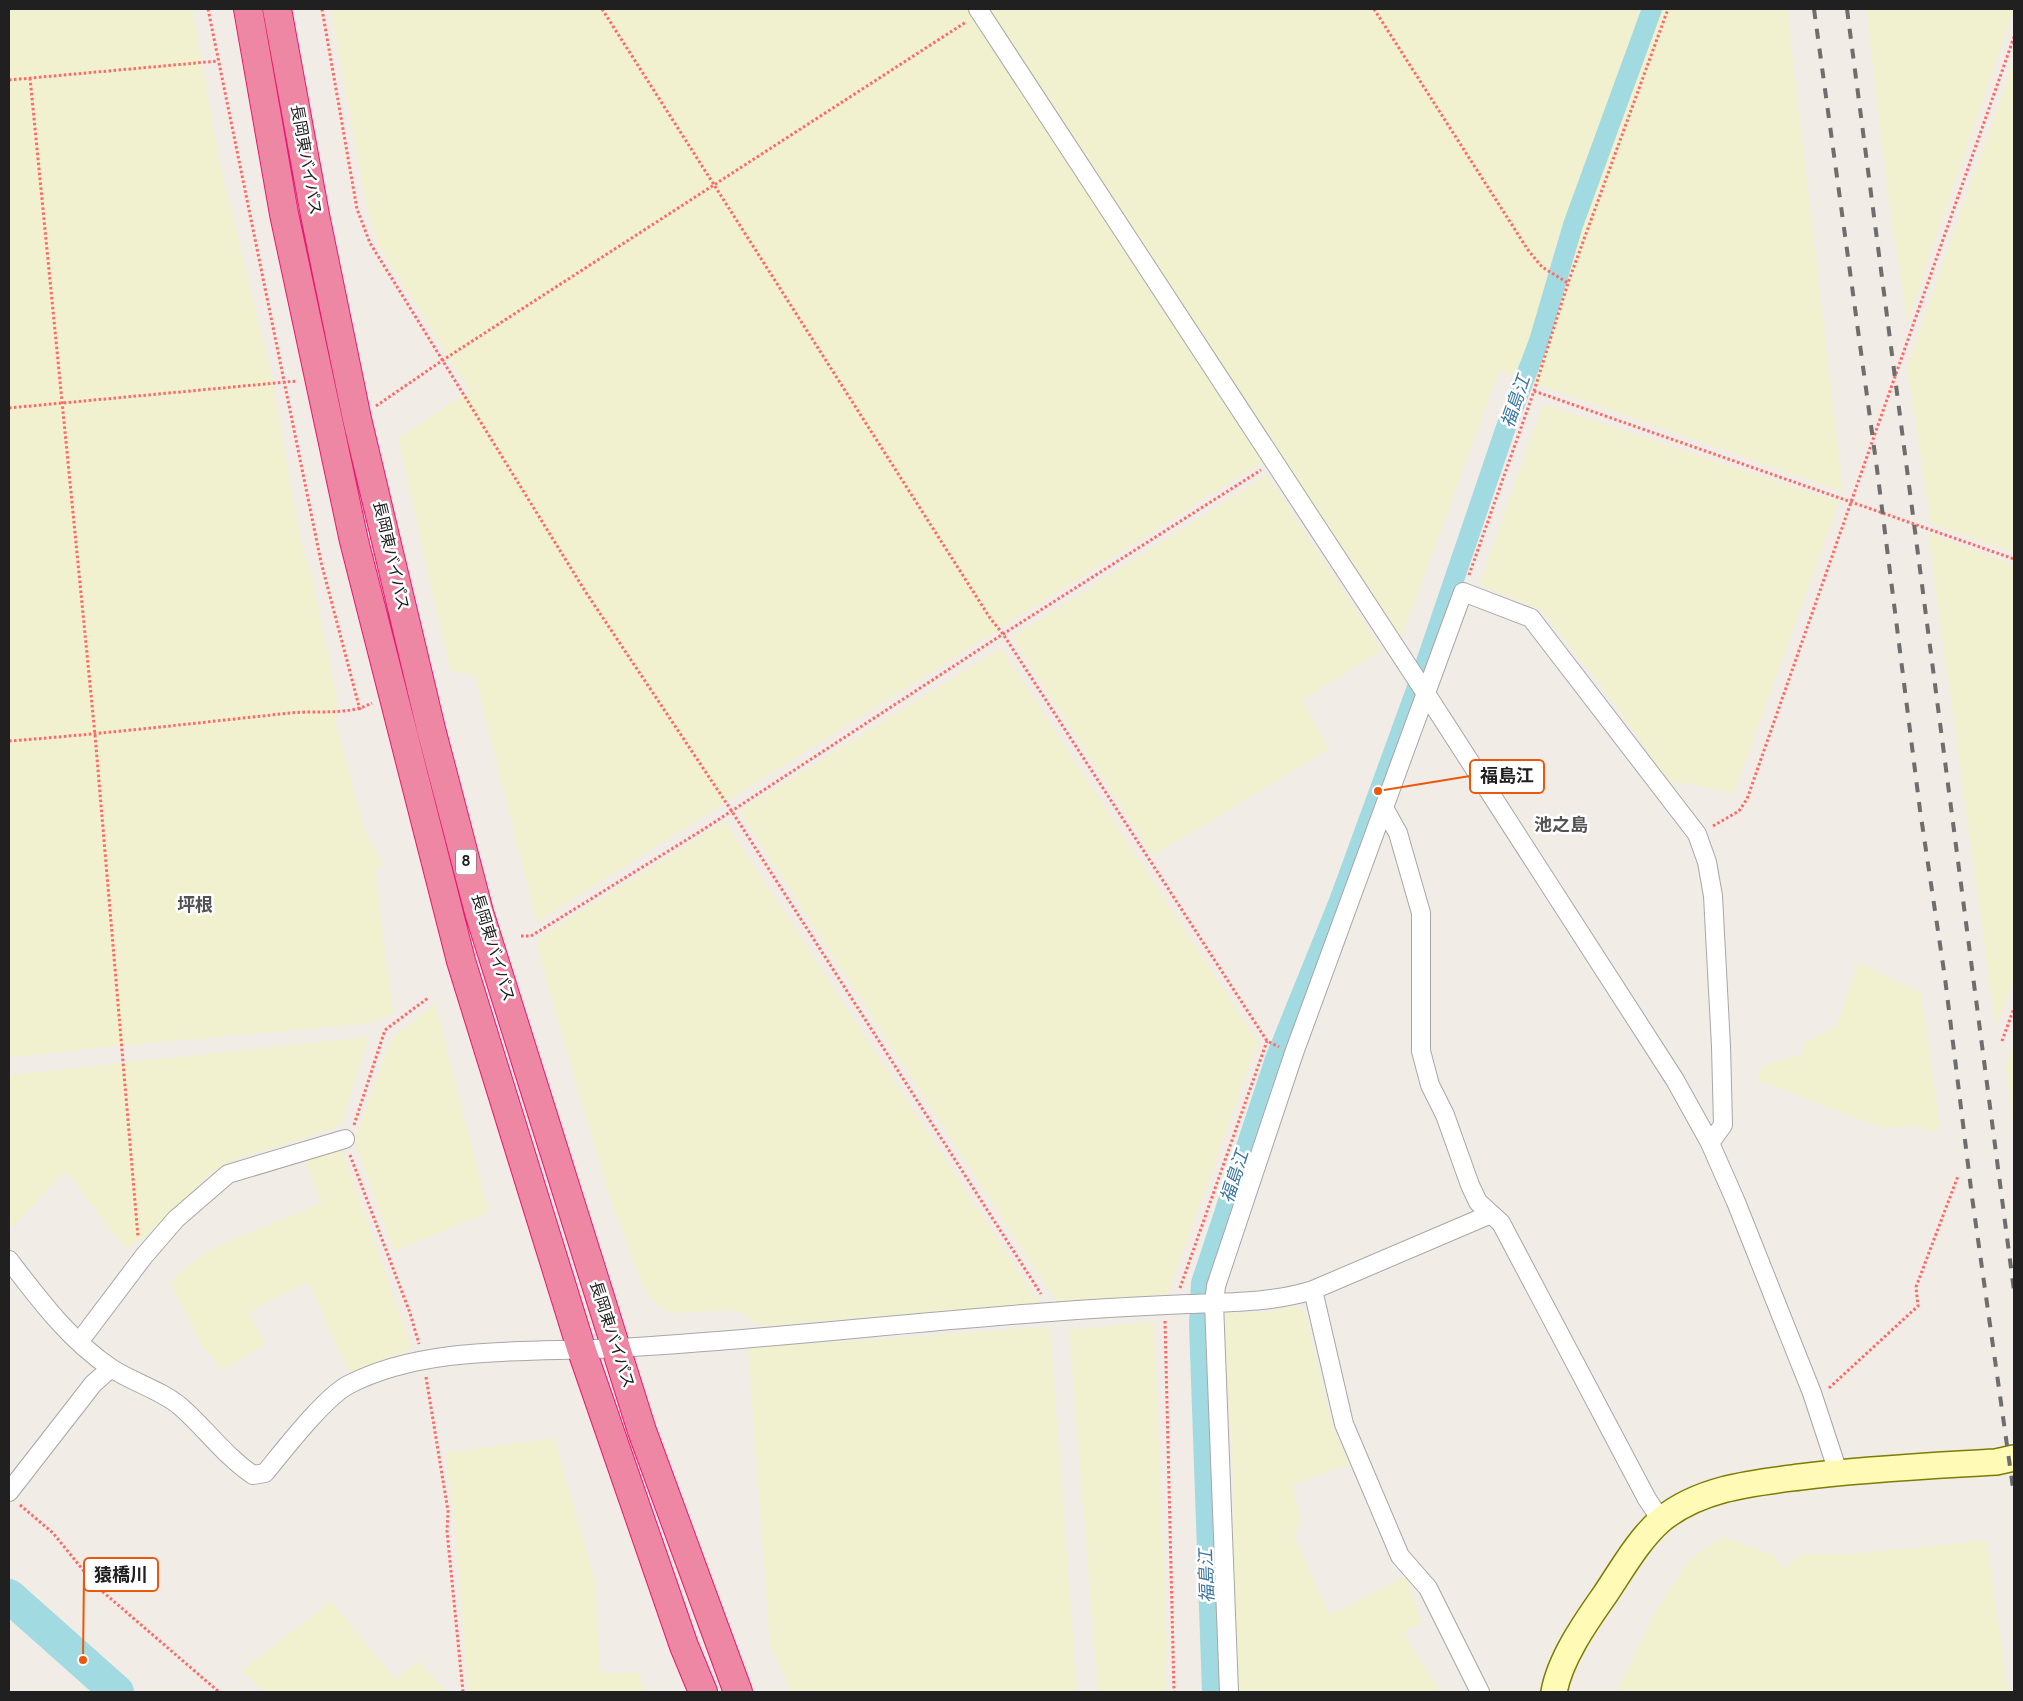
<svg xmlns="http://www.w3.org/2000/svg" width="2023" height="1701" viewBox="0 0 2023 1701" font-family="Overpass,'Noto Sans JP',sans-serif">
	<rect width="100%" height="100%" fill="#f1ece5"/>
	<path fill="#f1f0cf" d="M9,9H192L222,173L271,373L300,537L313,581L337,700L336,724L364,828L382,865L375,873L393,1013L371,1023L96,1048L9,1058Z
		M331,9H1787L1843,492L1499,371L1401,639L1278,452L537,922L475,676L450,670L398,438L470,391L378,244L367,208Z
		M1866,9H2014L1907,323L1888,192Z
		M2014,60V552L1931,524L1907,367Z
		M1543,404L1839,502L1734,793L1668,780L1611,699L1541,610L1479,584Z
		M1267,475L1382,650L1302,700L1329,749L1153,856L1012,637Z
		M1928,533L2014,565V978L1996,1029Z
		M1001,648L1258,1042L1168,1294L1057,1303L739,811Z
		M725,821L1039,1303L761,1326L736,1310L669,1313L651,1299L643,1286L610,1199L537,948L540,937Z
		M1858,962L1921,993L1940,1128L1934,1132L1913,1126L1882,1128L1757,1080L1762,1067L1804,1053L1803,1044L1837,1026Z
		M435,1004L489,1212L394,1251L354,1140L392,1037Z
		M368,1037L342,1122L333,1129L236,1159L212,1172L148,1234L126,1249L66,1171L9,1230V1075Z
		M2014,1042V1128L2006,1066Z
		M341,1147L412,1348L350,1373L308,1282L249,1312L265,1344L223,1370L203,1347L170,1282L197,1258L220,1245L321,1203L305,1159Z
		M1293,1306L1305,1312L1330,1418L1348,1464L1293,1485L1301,1522L1294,1536L1330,1615L1406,1576L1421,1623L1403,1632L1440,1692H1236L1233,1474L1223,1313L1266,1312Z
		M1154,1322L1167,1649L1165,1692H1098L1069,1330Z
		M1050,1327L1077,1692H791L770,1645L748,1348Z
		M554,1438L595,1581L600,1673H639L645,1692H468L454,1515L445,1453Z
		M1723,1537L1771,1554L1785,1569L1800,1554H1853L1987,1540L2008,1692H1616L1655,1612L1691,1558Z
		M331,1601L395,1679L418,1661L446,1692H265L241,1671Z"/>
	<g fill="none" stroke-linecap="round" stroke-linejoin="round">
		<path stroke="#a2dae2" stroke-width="20" d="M1212,1692L1199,1324L1201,1283L1275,1059L1339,901L1424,668L1505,430L1539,341L1573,225L1652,9"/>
		<path stroke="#a2dae2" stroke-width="34" d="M9,1596L117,1692"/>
		<g stroke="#a7a7a7" stroke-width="20">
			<path id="street" d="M978,9L1436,709L1675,1080L1710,1143L1736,1202L1812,1393L1838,1472
				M1384,808L1398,833L1421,913V1051L1430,1085L1445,1115L1470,1185L1478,1202L1501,1223L1647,1499L1661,1520
				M9,1260C39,1299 69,1340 111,1368C132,1382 163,1391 181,1407C206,1429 226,1457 253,1475L265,1473C284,1450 324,1398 348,1385C426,1344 532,1353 618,1348C762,1340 907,1322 1051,1312C1097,1308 1142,1306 1188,1304C1231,1302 1271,1303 1313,1290L1491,1214
				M1313,1290L1344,1424L1400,1556L1428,1588L1480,1692
				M79,1342L144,1256L176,1219L228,1174L345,1139
				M9,1492L93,1384L111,1368
				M1229,1692L1214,1303L1216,1286L1294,1053L1463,592L1531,618L1697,834L1707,862L1713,896L1721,1046L1723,1125L1710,1143"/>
		</g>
		<g stroke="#7c7d00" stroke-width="28">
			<path id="secondary" d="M1554,1692C1560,1659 1585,1623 1604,1596C1621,1571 1638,1540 1661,1520C1700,1488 1752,1483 1800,1477C1865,1469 1930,1466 1996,1462L2014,1458"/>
		</g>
		<g stroke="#ea1874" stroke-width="30">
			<path id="highway" d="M248,9L284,214L354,541L461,961L581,1348L684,1646L703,1692
				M277,9L315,215L357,419L431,729L479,912L642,1431L738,1692"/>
		</g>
		<path stroke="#ff6968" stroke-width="3" stroke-dasharray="2.5 2.5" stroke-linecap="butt" d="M208,9L321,562L360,710
			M322,9L357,209L370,243L585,591L731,810L1041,1294
			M602,9L990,618L1003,634L1267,1041L1279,1047
			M1374,9L1528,250L1542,267L1568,283
			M30,78L95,735L138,1237
			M9,80L218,61
			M1534,391L2014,559
			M376,406L443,360L966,22
			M9,408L297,381
			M1469,575L1534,391L1568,283L1668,9
			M9,741C103,734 196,723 290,713C317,710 348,716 372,703
			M1713,826L1739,811L1747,799L2014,37
			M521,936H531L704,829L1003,634L1261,470
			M2002,1041L2014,1008
			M354,1125L385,1030L428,998
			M350,1155L410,1313L419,1344
			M1180,1288L1267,1041
			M1165,1321L1174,1692
			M426,1377L448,1511L447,1531L463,1692
			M1829,1388L1918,1306L1916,1287L1958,1176
			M20,1505L53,1533L96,1586L219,1692"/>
		<use href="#street" stroke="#fff" stroke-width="18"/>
		<use href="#secondary" stroke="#fffbb6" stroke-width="25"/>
		<use href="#highway" stroke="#ee87a4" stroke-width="28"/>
		<path stroke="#6e6e6e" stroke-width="4" stroke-dasharray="10 10" stroke-linecap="butt" d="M1814,9L1877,469L1920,810L1945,978L1972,1197L2014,1495
			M1847,9L2014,1291"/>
	</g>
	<g text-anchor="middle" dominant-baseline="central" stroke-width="5" stroke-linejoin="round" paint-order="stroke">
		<rect fill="#fff" stroke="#636363" stroke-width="1" x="456" y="849.5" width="20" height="25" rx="4"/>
		<g font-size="15" font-weight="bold" fill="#202020">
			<text x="466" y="862">8</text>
		</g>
		<g font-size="16" fill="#202020" stroke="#fff">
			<text transform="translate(305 160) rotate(80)">長岡東バイパス</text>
			<text transform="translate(390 556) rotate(77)">長岡東バイパス</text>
			<text transform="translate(492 948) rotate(73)">長岡東バイパス</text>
			<text transform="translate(611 1335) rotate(72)">長岡東バイパス</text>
		</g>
		<g font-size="18" font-style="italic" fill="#3c779f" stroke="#fff">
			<text transform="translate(1517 402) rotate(-71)">福島江</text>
			<text transform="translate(1236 1177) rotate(-72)">福島江</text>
			<text transform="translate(1208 1576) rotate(-92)">福島江</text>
		</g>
		<g font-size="18" font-weight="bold" fill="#535353" stroke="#fff">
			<text x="1561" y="826">池之島</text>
			<text x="195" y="906">坪根</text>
		</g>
	</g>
	<path fill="none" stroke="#e8590c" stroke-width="2" d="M1378 791L1470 776M83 1660L84 1574"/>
	<g fill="#e8590c" stroke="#fff" stroke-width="2">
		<circle cx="1378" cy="791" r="5"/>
		<circle cx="83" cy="1660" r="5"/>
	</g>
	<g fill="#fff" stroke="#e8590c" stroke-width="2">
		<rect x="1470" y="760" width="74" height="33" rx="5"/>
		<rect x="84" y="1558" width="74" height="33" rx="5"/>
	</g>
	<g font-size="18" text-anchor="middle" font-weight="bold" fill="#202020">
		<text x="1507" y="782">福島江</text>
		<text x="121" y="1581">猿橋川</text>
	</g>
	<rect width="2023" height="1701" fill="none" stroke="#202020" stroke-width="20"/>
</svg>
